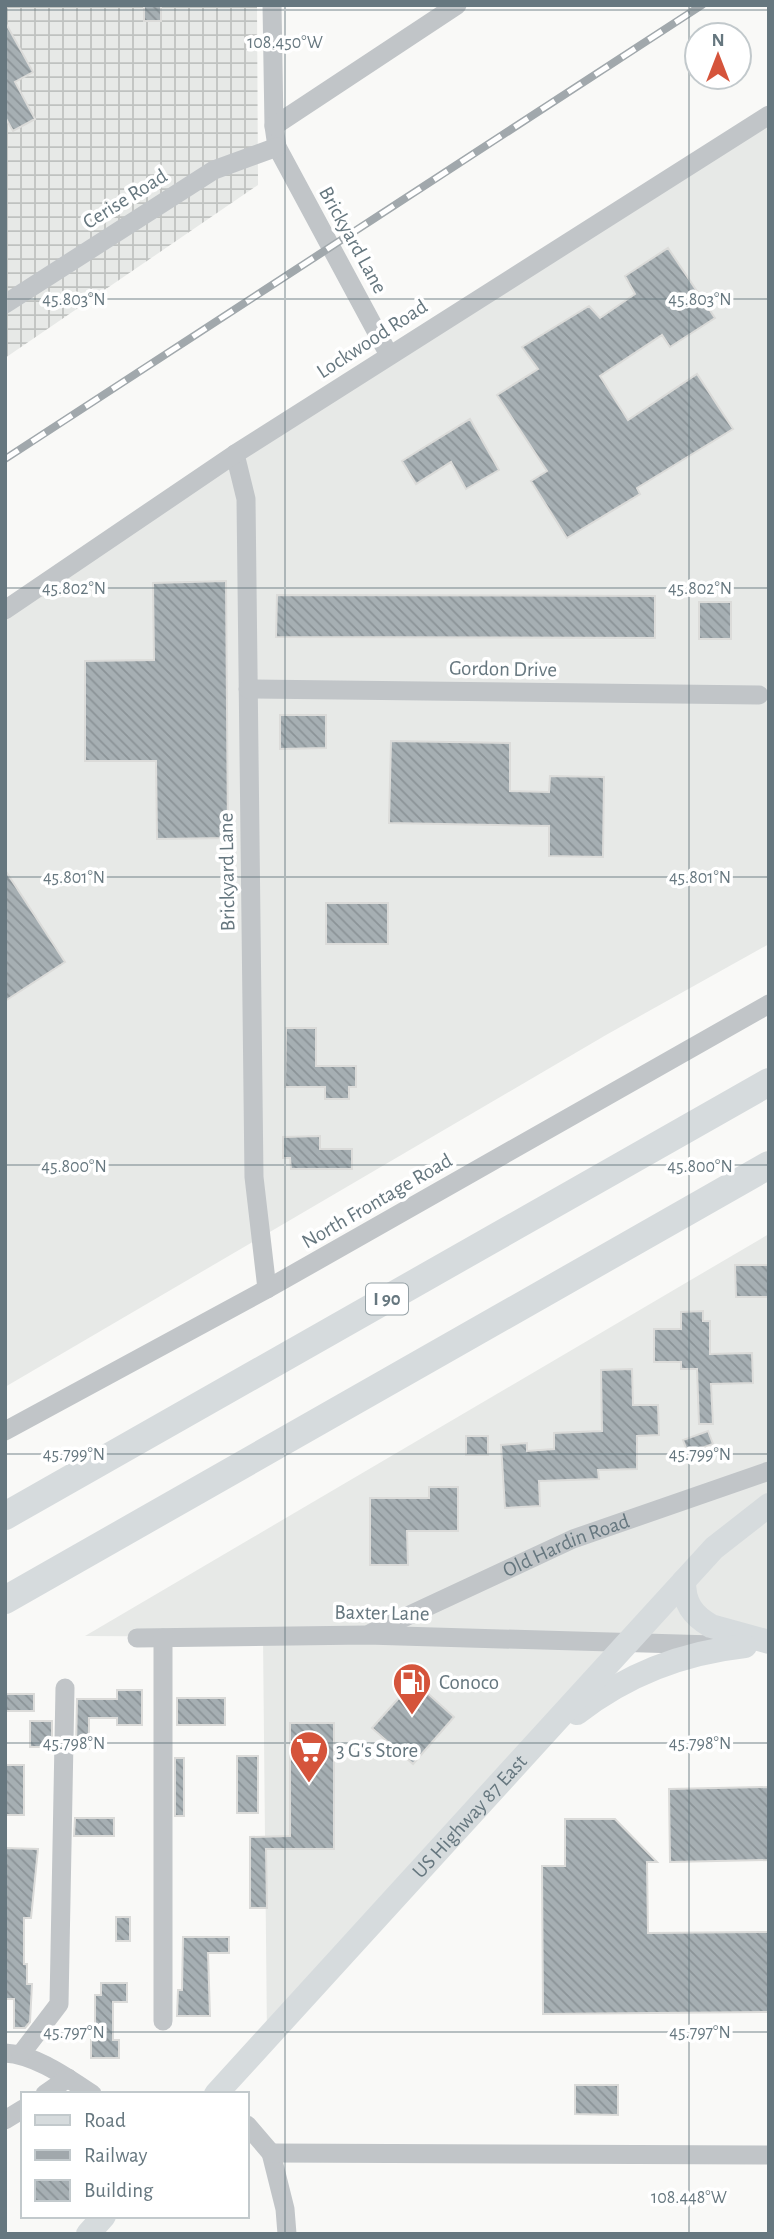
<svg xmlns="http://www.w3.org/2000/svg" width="774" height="2239" viewBox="0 0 774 2239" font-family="'Alegreya Sans',sans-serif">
	<defs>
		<pattern id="industrial-grid" width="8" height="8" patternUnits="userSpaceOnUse" patternTransform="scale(1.75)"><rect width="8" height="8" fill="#e7e9e7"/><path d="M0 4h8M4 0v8" fill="none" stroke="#bfc2c0"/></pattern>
		<pattern id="building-back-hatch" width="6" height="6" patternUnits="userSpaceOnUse" patternTransform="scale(1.75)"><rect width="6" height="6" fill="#a6afb3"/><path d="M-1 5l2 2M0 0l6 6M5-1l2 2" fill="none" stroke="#8b9397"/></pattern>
	</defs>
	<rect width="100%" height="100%" fill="#f9f9f7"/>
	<path fill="#e7e9e7" d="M769,115V944L606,1035L5,1387V605Z
		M769,1234V1646L626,1643L267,2038L263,1637L85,1636Z"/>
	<path fill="url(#industrial-grid)" d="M5,5H257L258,185L5,358Z"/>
	<path fill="url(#building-back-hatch)" stroke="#dbdbd9" stroke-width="2" d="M144,5H161V21H144Z
		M5,22L33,72L15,82L35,119L13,131L5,117Z
		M668,248L715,318L670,347L662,335L600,376L628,420L697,374L733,429L637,488L640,494L567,538L531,481L547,471L497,395L538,369L522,347L589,306L600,318L635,294L625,276Z
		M470,419L499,470L466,489L451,462L416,484L402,461Z
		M226,581L228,838L157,839L156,761H85V661L154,660L153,583Z
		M277,595L655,596V638L276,637Z
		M699,602H731V639H699Z
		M280,715H326V748L280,749Z
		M391,741L510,743V791L549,792L550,776L604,777L603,857L549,856V826L389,823Z
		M5,870L65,962L5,1001Z
		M326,903H388V944H326Z
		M286,1028H316V1066H356V1087H349V1099H325V1087H285Z
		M320,1136V1149H352V1169H291L290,1158H283V1137Z
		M735,1265H768V1297H736Z
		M703,1311V1321H710V1354L752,1353L753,1383L711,1384L713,1424H699L697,1369H681V1362H654V1329H681V1312Z
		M632,1369L633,1405H658L659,1435L637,1436V1469L598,1470L599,1479L539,1481L540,1506L505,1508L501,1445L527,1443V1451L554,1449V1433L602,1431L601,1370Z
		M708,1431L713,1444L688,1453L683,1440Z
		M466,1436H488V1455H466Z
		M429,1487H458V1531H407L408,1565H370V1498H429Z
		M414,1681L454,1717L413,1764L372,1728Z
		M117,1690H142V1725H117V1718H89V1749H76L77,1699H117Z
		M5,1694H34V1711H5Z
		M177,1698H225V1725H177Z
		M30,1721H52V1747H30Z
		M290,1723H334V1849H266L267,1908H250V1837L290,1836Z
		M237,1756H258V1813H237Z
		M175,1758H184V1816H175Z
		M5,1765H24V1815H5Z
		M769,1787V1860L670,1862L669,1789Z
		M75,1818H114V1836H74Z
		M565,1819H615L657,1862H647L648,1933L769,1932V2012L543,2014L542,1866H565Z
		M5,1848L38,1849L31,1918H24V1964H27V1984H32L30,2022L25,2028H14V1999H5Z
		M116,1917H130V1941H116Z
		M183,1937H229V1953H208L210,2016H177L178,1990H182Z
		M101,1983H127V2002H113V2040H119V2058H91V2040H95V1995H101Z
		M575,2085H618V2115L575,2114Z"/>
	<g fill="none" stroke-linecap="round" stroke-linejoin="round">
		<g stroke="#c1c5c8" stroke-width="19">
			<path d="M272,5L274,126L277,147L389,355"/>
			<path d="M274,126L457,5"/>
			<path d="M5,304L214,170L277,147"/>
			<path d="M235,454L246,499L254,1177L267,1289"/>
			<path d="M5,610L235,454L769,115"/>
			<path d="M248,689L759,695"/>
			<path d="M5,1431L267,1289L769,1004"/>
			<path id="s1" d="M371,1633L573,1539L769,1471"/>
			<path d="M137,1638L367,1635L713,1645"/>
			<path d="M163,2021V1638"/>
			<path d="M5,2053C36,2055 66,2077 92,2094"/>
			<path d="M21,2054L59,2004L65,1688"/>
			<path d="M45,2094L68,2078"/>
			<path d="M5,2120L23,2109"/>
			<path d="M247,2125L271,2153L285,2209L287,2234"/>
			<path d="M271,2153L769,2155"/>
		</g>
		<g stroke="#d6dbdd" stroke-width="24">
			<path d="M684,1581C684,1603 692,1615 711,1626L769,1642"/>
			<path d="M577,1713C627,1674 682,1653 745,1646"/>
			<path id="s2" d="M216,2094L714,1548L769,1505"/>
			<path d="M88,2234L104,2216"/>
		</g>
		<path stroke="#d6dbdd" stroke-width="28" d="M5,1516L769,1082
			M5,1600L769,1165"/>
		<g stroke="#a1a8ac" stroke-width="8">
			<path id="rail" d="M5,459L702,5"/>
		</g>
		<use href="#rail" stroke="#fff" stroke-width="5" stroke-dasharray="16" stroke-linecap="butt"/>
	</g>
	<path fill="none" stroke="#66777f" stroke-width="2" stroke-opacity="0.45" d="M285,5V2234M689,5V2234M5,10H769M5,299H769M5,588H769M5,877H769M5,1165H769M5,1454H769M5,1743H769M5,2032H769"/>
	<defs>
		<g id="fuel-pin" transform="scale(2.0125)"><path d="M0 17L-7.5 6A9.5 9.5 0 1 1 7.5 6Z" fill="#d5543b" stroke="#fff"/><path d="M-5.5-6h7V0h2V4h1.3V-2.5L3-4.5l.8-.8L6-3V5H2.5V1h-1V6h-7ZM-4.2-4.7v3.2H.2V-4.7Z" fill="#fff"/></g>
		<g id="supermarket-pin" transform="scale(2.0125)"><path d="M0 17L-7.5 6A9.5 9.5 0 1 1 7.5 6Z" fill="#d5543b" stroke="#fff"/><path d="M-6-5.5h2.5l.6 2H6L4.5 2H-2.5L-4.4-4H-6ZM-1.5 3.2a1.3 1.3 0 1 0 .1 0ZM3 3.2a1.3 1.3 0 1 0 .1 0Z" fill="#fff"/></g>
	</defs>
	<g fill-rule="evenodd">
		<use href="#fuel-pin" x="412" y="1682"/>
		<use href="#supermarket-pin" x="309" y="1750"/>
	</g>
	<g text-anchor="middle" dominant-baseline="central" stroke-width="7" stroke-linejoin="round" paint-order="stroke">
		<rect fill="#fff" stroke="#94a0a5" stroke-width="2" x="366" y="1283.5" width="42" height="31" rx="5"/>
		<g font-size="19" font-weight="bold" fill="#66777f">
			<text x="387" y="1299">I 90</text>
		</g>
		<g font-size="21" fill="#66777f" stroke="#fff">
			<text transform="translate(125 199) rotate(-32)">Cerise Road</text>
			<text transform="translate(353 240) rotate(61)">Brickyard Lane</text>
			<text transform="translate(372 339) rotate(-33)">Lockwood Road</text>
			<text transform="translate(503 669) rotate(1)">Gordon Drive</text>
			<text transform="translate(227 872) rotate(-91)">Brickyard Lane</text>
			<text transform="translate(377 1201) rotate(-30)">North Frontage Road</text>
			<text stroke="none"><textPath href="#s1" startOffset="214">Old Hardin Road</textPath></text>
			<text transform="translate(382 1613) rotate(1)">Baxter Lane</text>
			<text stroke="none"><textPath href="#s2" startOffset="376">US Highway 87 East</textPath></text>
		</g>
		<g font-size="21" fill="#66777f" stroke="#fff" text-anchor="start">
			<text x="439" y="1682">Conoco</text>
			<text x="336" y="1750">3 G's Store</text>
		</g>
	</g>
	<g font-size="18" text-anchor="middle" fill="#66777f" stroke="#fff" stroke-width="7" stroke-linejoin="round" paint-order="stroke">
		<text x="285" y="48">108.450°W</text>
		<text x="74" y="305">45.803°N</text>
		<text x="700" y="305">45.803°N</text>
		<text x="74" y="594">45.802°N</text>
		<text x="700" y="594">45.802°N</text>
		<text x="74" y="883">45.801°N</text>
		<text x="700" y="883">45.801°N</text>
		<text x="74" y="1172">45.800°N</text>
		<text x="700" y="1172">45.800°N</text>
		<text x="74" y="1460">45.799°N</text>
		<text x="700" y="1460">45.799°N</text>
		<text x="74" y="1749">45.798°N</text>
		<text x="700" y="1749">45.798°N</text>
		<text x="74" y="2038">45.797°N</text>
		<text x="700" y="2038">45.797°N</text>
		<text x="689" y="2203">108.448°W</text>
	</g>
	<rect width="774" height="2239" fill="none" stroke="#66777f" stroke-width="14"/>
	<rect x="21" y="2092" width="228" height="126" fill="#ffffff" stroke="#c2c9cc" stroke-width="2"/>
	<rect x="35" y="2115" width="35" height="10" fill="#d6dbdd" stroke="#c2c9cc" stroke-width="2"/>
	<text x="84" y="2127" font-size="21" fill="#66777f">Road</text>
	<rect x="35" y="2150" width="35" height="10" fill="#a1a8ac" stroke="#c2c9cc" stroke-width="2"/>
	<text x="84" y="2162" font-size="21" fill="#66777f">Railway</text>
	<rect x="35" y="2180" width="35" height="21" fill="url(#building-back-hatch)" stroke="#c2c9cc" stroke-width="2"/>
	<text x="84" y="2197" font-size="21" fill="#66777f">Building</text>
	<g transform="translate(718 56)"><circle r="33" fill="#ffffff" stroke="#c2c9cc" stroke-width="2"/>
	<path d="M0-5L12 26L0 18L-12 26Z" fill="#d5543b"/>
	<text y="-10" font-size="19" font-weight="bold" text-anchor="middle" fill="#66777f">N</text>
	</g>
</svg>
